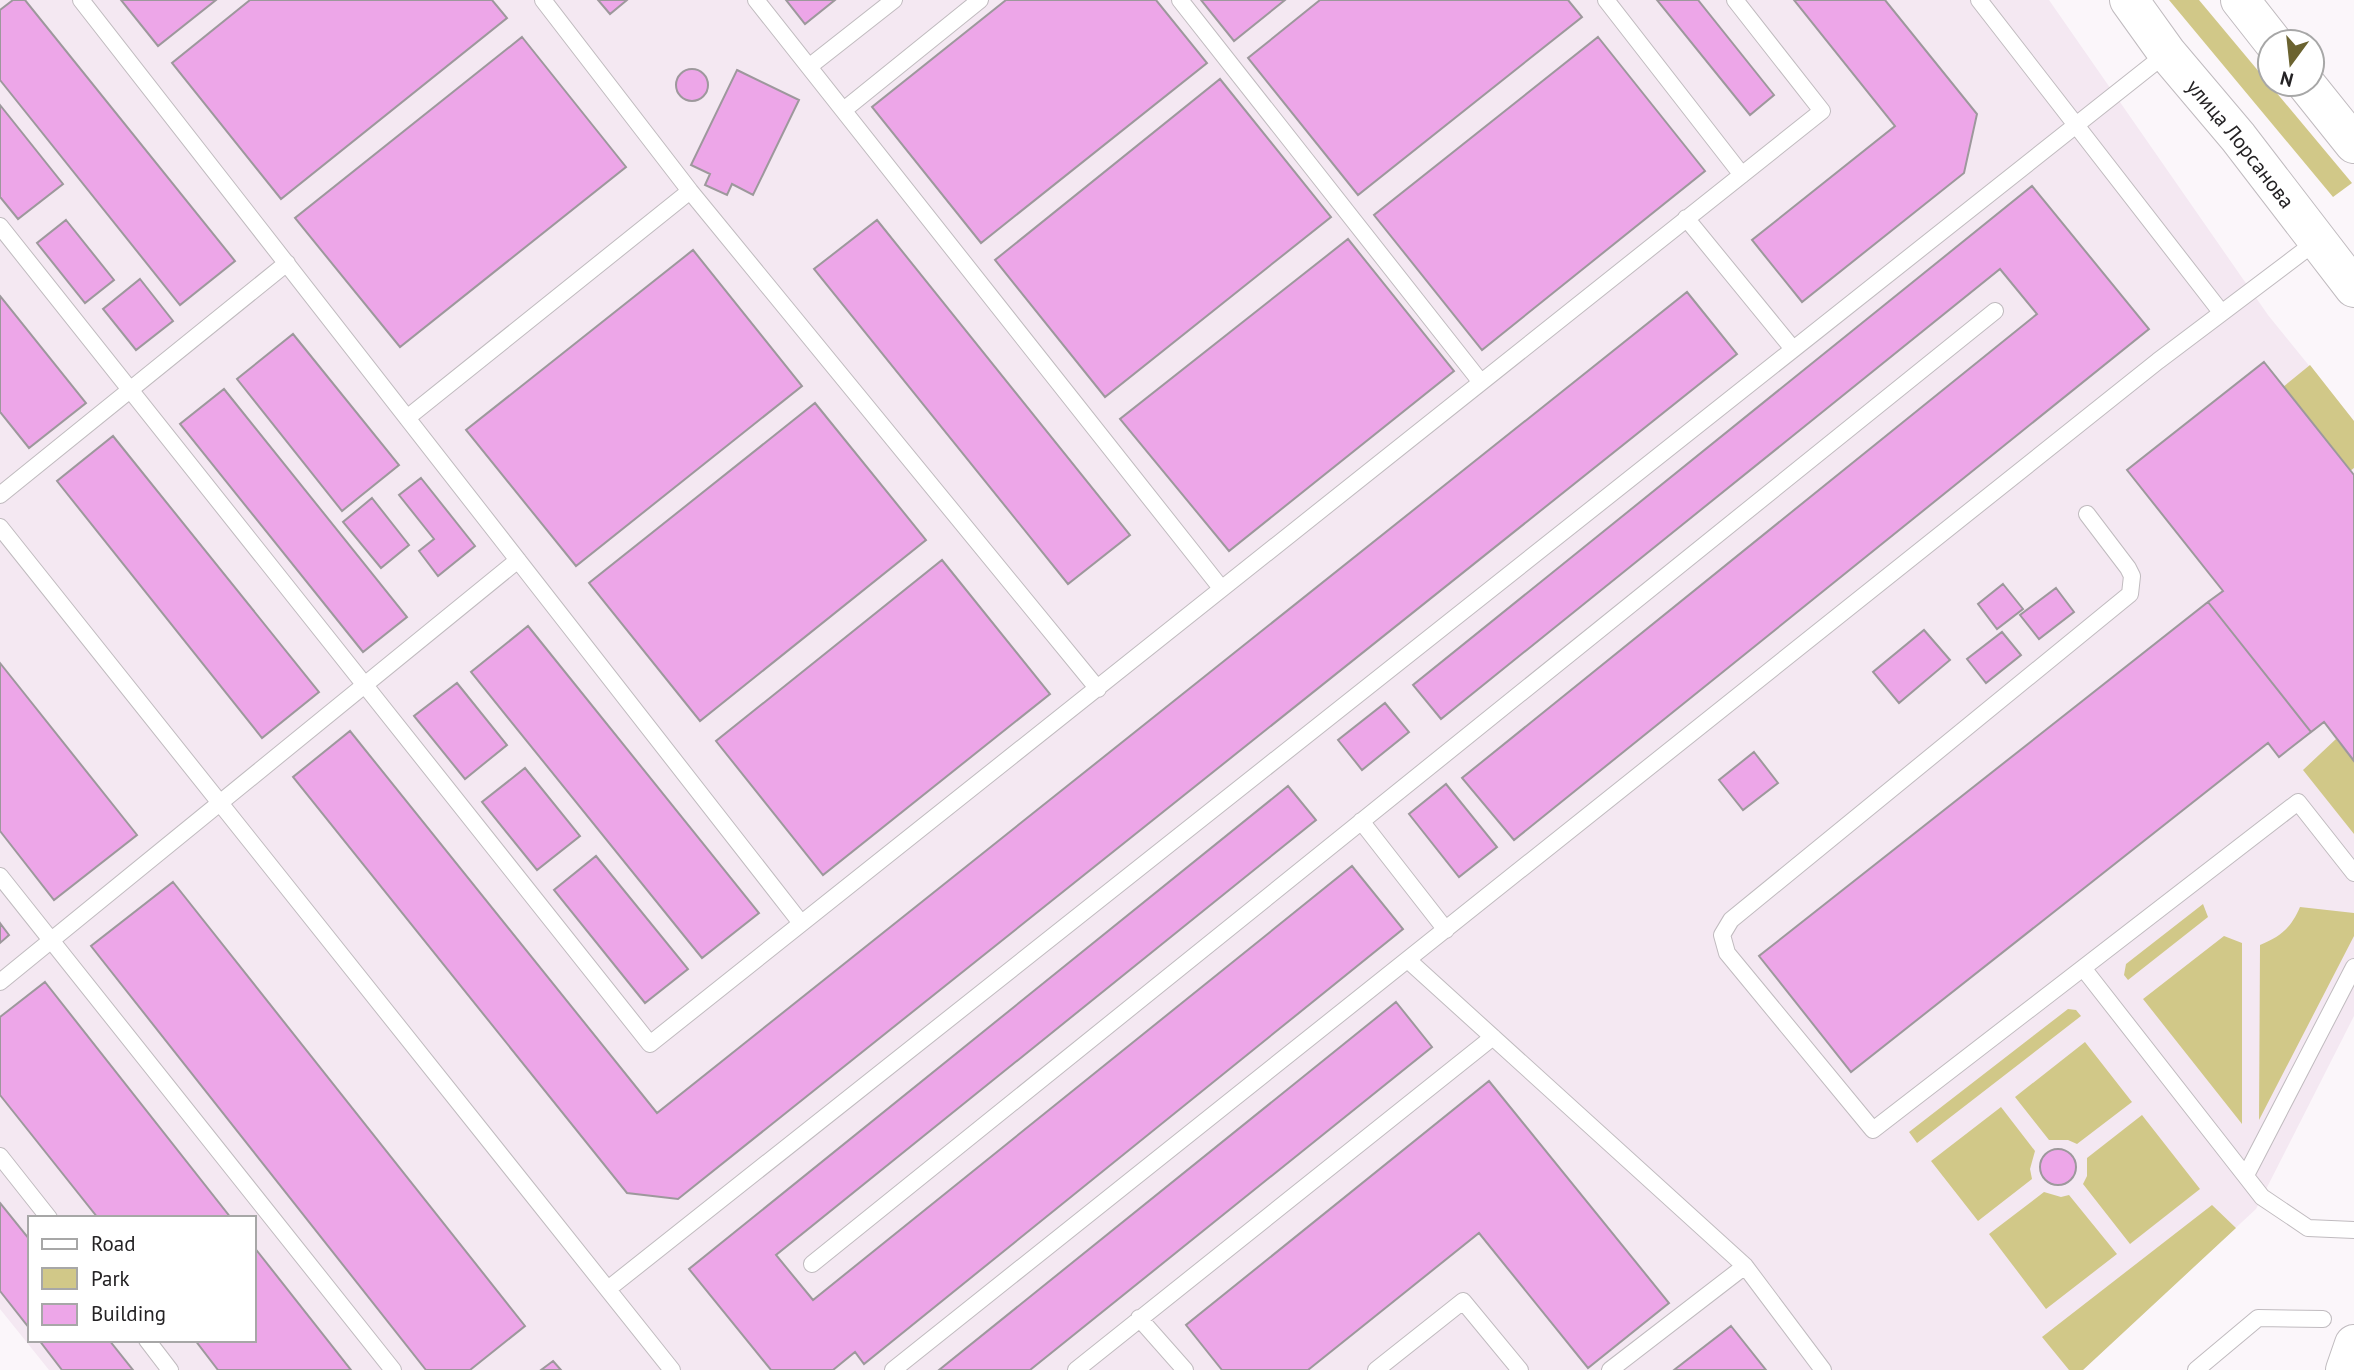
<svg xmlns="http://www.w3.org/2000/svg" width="2354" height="1370" viewBox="0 0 2354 1370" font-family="'PT Sans',sans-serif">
	<rect width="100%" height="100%" fill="#fbf6fa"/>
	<path fill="#f4e8f2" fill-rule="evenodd" d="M0,0H2049L2268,315L2354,421V1016L2256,1209L2083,1370H49L0,1309ZM30,1218H254V1340H30Z"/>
	<path fill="#d1c888" d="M2169,0H2199L2352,183L2333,197Z
		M2310,365L2354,421V468L2350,471L2283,387Z
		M2336,739L2354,761V834L2303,770Z
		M2203,904L2208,917L2128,980L2124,975L2126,964Z
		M2300,907L2354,913V936L2259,1120L2260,945C2281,936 2291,928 2300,907Z
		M2224,936L2242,943V1124L2143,999Z
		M2068,1009L2076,1010L2081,1016L1917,1143L1909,1132Z
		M2085,1042L2132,1102L2077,1144L2068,1140H2049L2015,1097Z
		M2001,1107L2035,1151L2030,1169L2032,1179L1978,1221L1931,1161Z
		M2142,1115L2200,1189L2130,1244L2083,1184L2087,1176V1158Z
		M2044,1192L2061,1197L2069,1195L2117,1254L2046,1309L1989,1234Z
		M2212,1205L2236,1228L2083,1370H2069L2042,1337Z"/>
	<path fill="#eda6e8" stroke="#9d989c" stroke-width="2" d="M13,0H25L235,261L180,305L0,80V10Z
		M121,0H216L158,46Z
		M250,0H492L507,18L281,199L172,63Z
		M598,0H627L610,14Z
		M786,0H835L805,24Z
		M1006,0H1156L1207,63L981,243L872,107Z
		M1201,0H1285L1234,41Z
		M1320,0H1568L1582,17L1358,195L1248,58Z
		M1657,0H1698L1774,95L1750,115Z
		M1794,0H1885L1977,114L1964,173L1802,302L1752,240L1895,126Z
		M522,37L626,167L400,347L295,218Z
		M1598,37L1705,171L1482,350L1374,215Z
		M676 85a16 16 0 1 1 32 0a16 16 0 1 1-32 0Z
		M737,70L799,100L753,195L732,184L727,195L705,185L710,174L691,165Z
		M1220,79L1331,217L1105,397L995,260Z
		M0,105L63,184L18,219L0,197Z
		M2032,186L2149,329L1514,840L1462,778L2037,314L2000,269L1441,719L1413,685Z
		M66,220L114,280L85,303L37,243Z
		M877,220L1130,535L1068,584L814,269Z
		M1348,239L1454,371L1229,551L1120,419Z
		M693,250L802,386L576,566L466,430Z
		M140,279L173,321L136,350L103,309Z
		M1687,292L1737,354L678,1199L627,1193L293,777L350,731L657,1113Z
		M0,296L86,403L29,448L0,412Z
		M293,334L399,465L342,511L237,379Z
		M2264,362L2354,475V761L2324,722L2311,732L2208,602L2223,591L2127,470Z
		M224,389L407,617L363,652L180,424Z
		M815,403L926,540L700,721L589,583Z
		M113,436L319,692L262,738L57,481Z
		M421,478L475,546L438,576L419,551L434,539L399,495Z
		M372,498L409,545L381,568L343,522Z
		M942,560L1050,694L823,875L716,741Z
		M2003,584L2023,609L1997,629L1978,604Z
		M2056,588L2074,612L2039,639L2020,615Z
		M2208,602L2311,732L2279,757L2268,743L1851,1072L1759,956Z
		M528,626L759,913L702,958L471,672Z
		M1924,630L1950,660L1899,703L1873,672Z
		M2002,632L2021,655L1986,683L1967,659Z
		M0,663L137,835L54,900L0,831Z
		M457,683L507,745L465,779L414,716Z
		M1385,703L1409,732L1362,770L1338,740Z
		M1754,752L1778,783L1743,810L1719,780Z
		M525,768L580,836L537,870L482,802Z
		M1446,784L1497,847L1459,877L1409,814Z
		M1288,786L1316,820L776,1255L813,1300L1352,866L1403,929L864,1364L855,1352L833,1370H771L689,1269Z
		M596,856L688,969L645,1003L554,890Z
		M173,882L525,1326L470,1370H426L91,946Z
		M0,923L9,935L0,943Z
		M45,982L231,1218H98L0,1095V1017Z
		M1396,1002L1432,1047L1030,1370H939Z
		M1489,1081L1669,1303L1588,1368L1479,1233L1308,1370H1222L1186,1325Z
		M2040 1167a18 18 0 1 1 36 0a18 18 0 1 1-36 0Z
		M0,1203L30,1240V1329L0,1291Z
		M254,1247L351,1370H218L195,1340H254Z
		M1731,1326L1766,1370H1674Z
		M39,1340H109L133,1370H62Z
		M553,1361L561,1370H541Z"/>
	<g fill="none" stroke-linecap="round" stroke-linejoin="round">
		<g stroke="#c0bbbf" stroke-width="18">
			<path id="service" d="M81,0L801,923
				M543,0L690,191L1098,689
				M756,0L1221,588
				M1180,0L1480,381
				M1606,0L1742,175
				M1979,0L2221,312
				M810,66L894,0
				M845,109L980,0
				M1686,218L1793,349
				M0,226L650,1044L1822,111L1735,0
				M407,418L690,191
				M0,495L287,263
				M2087,514L2128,568L2132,576L2130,594L1731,920L1722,935L1727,953L1873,1130L2298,802L2354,873
				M0,527L672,1370
				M1361,821L1446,930
				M0,876L393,1370
				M1409,961L1745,1266L1823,1370
				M2083,968L2262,1197L2308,1228L2354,1230
				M0,982L518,560
				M0,1156L49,1218
				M2246,1175L2354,967
				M812,1264L1995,311
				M608,1289L2167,53
				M1139,1318L1185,1370
				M147,1340L170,1370
				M893,1370L2158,361L2317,241
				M1076,1370L1493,1037
				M1376,1370L1463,1301L1520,1370
				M1610,1370L1745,1266
				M2196,1370L2258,1318L2323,1319"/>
		</g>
		<g stroke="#c0bbbf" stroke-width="40">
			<g id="secondary">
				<path id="s1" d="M2129,0L2167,53L2238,137L2354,288"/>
				<path d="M2240,0L2273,42"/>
				<path d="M2306,84L2354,144"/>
				<path d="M2345,1370L2354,1344"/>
			</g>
		</g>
		<use href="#service" stroke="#fff" stroke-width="16"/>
		<use href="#secondary" stroke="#fff" stroke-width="38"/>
	</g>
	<g text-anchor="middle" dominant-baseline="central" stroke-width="5" stroke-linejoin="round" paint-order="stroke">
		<g font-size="21" fill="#242224" stroke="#fff">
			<text stroke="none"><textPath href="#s1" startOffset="182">улица Лорсанова</textPath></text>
		</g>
	</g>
	<rect x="28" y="1216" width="228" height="126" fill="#ffffff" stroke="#a7a7a7" stroke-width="2"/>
	<rect x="42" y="1239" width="35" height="10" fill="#ffffff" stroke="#a7a7a7" stroke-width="2"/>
	<text x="91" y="1251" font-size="21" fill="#242224">Road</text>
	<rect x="42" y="1268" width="35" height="21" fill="#d1c888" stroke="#a7a7a7" stroke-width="2"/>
	<text x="91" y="1286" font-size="21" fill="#242224">Park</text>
	<rect x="42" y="1304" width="35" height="21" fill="#eda6e8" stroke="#a7a7a7" stroke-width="2"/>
	<text x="91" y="1321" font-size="21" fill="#242224">Building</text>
	<g transform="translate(2291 63) rotate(195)"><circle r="33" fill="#ffffff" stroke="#a7a7a7" stroke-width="2"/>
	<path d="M0-5L12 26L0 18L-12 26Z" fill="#6b6330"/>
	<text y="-10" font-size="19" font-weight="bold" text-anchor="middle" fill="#242224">N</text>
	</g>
</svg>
